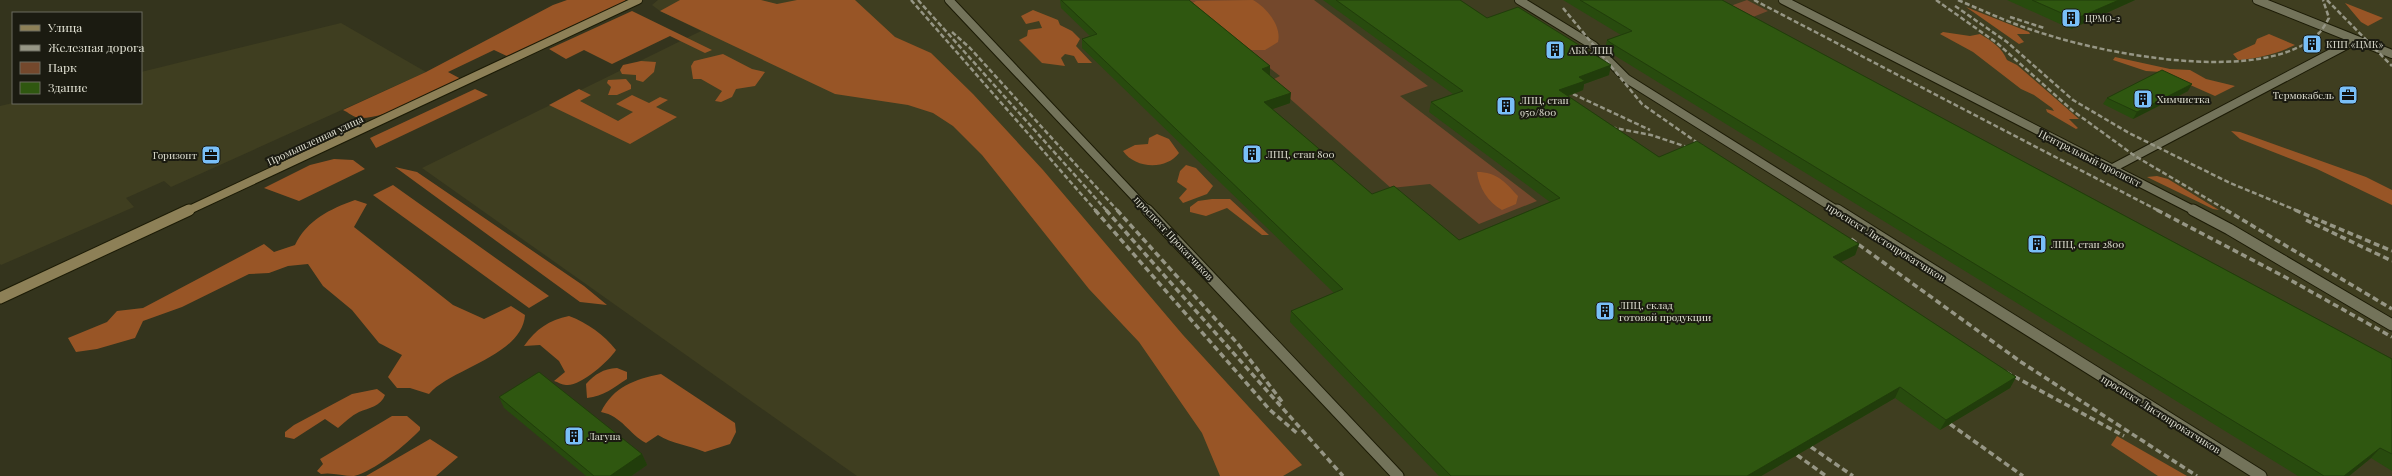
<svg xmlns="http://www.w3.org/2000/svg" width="2392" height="476" viewBox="0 0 2392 476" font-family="'Playfair Display',serif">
	<rect width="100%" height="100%" fill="#34341d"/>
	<path fill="#3f3e20" d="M658,0H2392V476H857L422,168L701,31L660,11L652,5Z
		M341,23L426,72L171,187L164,181L126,198L134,207L1,265L0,264V106L13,103H141V72Z"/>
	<path fill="#74482c" d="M1183,0H1314L1428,86L1400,96L1537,201L1479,224L1430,184L1391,188L1270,81L1280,76Z
		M1747,0L1768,11L1743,21L1722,9Z"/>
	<path fill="#985526" d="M567,0H626L620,5L511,58L494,50L448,72L461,79C436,91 387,119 360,118C354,118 348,112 343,110L426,72L553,5Z
		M680,0H761L777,4L797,0H855L895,37L931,53L973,94L1043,170L1183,335L1302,465L1283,476H1220L1202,433L1139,342L1089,289L982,155L953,126L933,113L908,105L835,94L660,11Z
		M1253,0C1266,7 1282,26 1278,42L1265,50H1250L1189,5L1196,1Z
		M2345,3L2383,18L2368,26L2361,22Z
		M1966,7L2029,32L2030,34H2017L2024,42L2019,44Z
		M1033,10L1058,20L1060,25L1072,31L1080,39L1076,46L1092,63H1078L1074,56L1065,54L1061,58L1065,66L1042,63L1019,40L1027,36L1028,30L1042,28L1039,21L1026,24L1021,16Z
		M632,11L712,50L705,53L670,36L612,64L584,50L566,59L549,49Z
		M1943,32L1970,36L1980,34C1992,41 2002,48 2007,60L2017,65L2079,119H2069L2078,128L2076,129L2047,112L2046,109L2054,111L2052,108L2034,95L2021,89L1973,52L1940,34Z
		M2269,34L2295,45C2276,54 2259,58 2238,60L2233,54L2255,44L2257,39Z
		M723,54L752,69L765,72L755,86L736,89L732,97L721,102L715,101L722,91L701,79H693L691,66L694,61Z
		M2115,57L2170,69L2190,70L2206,79L2235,86L2215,96L2161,72L2146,71L2113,60Z
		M641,61L656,62L654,72L643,82L636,80V75L622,74L620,70L623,65Z
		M626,79L631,85V89L617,95H608L611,87L607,83L608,80Z
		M475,89L488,95L376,148L370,138Z
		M579,89L591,95L580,101L618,121L633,112L616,104L632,95L649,103L660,97L668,100L656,107L677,117L630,144L549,105Z
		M2231,131L2240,132L2366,177L2392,190V205L2317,169L2240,139Z
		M1157,134L1169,139L1179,153C1167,170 1135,169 1123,151L1135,145L1148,144L1149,138Z
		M334,159L353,160L365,169L299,201L264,188L310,165Z
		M1186,165L1196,168L1213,186L1207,194L1183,203L1179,198L1187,189L1177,182L1180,171Z
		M395,167L417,172L584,286L607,305L580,302Z
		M1477,172C1497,172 1505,182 1518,196L1516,204L1502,210C1488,202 1479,188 1477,172Z
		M2157,176L2168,179L2219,210L2213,209L2147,177Z
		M393,185L549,296L529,308L373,195Z
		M1212,199H1230L1269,235H1262L1227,208L1206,216L1190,212V207L1198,201Z
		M355,200L367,204L354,227L453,305L484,319L511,306L525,315C522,356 452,368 429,394L410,388H397L388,377L402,355L379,343L352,310L323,286L308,264L288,266L269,273L249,274L182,307L143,321L135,338L97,349L76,352L68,338L107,322L117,311L143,308L264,244L274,252L295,245C307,220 330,209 355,200Z
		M569,316C588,323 604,335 616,350C609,361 580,387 566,385C562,385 558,382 554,381L565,372L559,361L540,345L524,346C536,329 549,320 569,316Z
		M617,368L627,372V379C613,388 604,396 587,398L586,384C595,374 603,369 617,368Z
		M661,374L735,423L736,432L730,444L705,452C689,445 672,444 658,435L646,443C629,434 622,416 601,412C613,387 635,379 661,374Z
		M377,389L385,395C381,406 369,408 359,412C351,416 345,422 338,428L325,419L294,439L285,437V432L294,425L352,394Z
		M392,416H407L420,427V430C407,444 373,472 354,476C342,476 332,472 321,474L317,471L323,464L320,459Z
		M2117,436L2187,476H2158L2111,445Z
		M430,439L458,457L436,476H366Z"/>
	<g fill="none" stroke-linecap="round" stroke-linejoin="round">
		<g stroke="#1c1b06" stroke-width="10">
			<path id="street-far1" d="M949,0L1148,211
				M1519,0L1594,46L1627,79L1838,211
				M1783,0L2195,211
				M2257,0L2392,54
				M2111,169L2356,40"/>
		</g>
		<g stroke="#1c1b06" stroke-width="13">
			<path id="street" d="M1147,210L1398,476
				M1837,210L2261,476
				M2193,210L2229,229L2392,325"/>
		</g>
		<g stroke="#1c1b06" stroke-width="10">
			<path id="secondary-far1" d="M187,211L638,0"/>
		</g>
		<g stroke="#1c1b06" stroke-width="13">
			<path id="secondary" d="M0,298L189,210"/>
		</g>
		<use href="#street-far1" stroke="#73735a" stroke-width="8"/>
		<use href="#street" stroke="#73735a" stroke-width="11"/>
		<use href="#secondary-far1" stroke="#8d8057" stroke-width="8"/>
		<use href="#secondary" stroke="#8d8057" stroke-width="11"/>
		<path stroke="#969685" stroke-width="2.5" stroke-dasharray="5 2.5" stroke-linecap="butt" d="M911,0L1096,211
			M918,0L1107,211
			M1754,0L2159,211
			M1936,0L1997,43L2073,111L2135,156L2228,211
			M1958,0C1988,13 2017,26 2048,35C2111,55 2267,85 2319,33C2323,29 2326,23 2329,18L2323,0
			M2327,0L2392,66
			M1955,6L2007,42L2073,100L2129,133L2230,183L2298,211
			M1563,8L1642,104L1705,148
			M2010,17L2044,28
			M952,32L970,48L1118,211
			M1573,94L1650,130
			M1604,126L1651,135L1696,150"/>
		<path stroke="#969685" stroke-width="3.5" stroke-dasharray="6 3.5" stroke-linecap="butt" d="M1095,210L1270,410L1298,434
			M1106,210L1343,476
			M1117,210L1238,344L1283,403
			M2157,210L2285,277L2392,337
			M2226,210L2392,309
			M2295,210L2392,251
			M2306,220L2392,261
			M1851,239L2021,362L2197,476
			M2006,372L2124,436
			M1950,424L2023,476
			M1811,447L1853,476
			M1797,455L1826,476"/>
	</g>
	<path fill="#284b0e" d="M1060,0H1189L1270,66V76L1290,103L1272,109L1372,194L1459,240L1550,202L1429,112L1431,102L1453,94L1323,0H1460L1487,18L1609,75L1584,84L1583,90L1568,96L1659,157L1859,244L1855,255L1840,262L2016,377L2010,388L1940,430L1895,398L1761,476H1439L1290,322L1291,311L1334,293L1082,48V39L1090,36L1061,8Z
		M1563,0H1722L2392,359V471L2371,458L2349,476H2298L1609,52L1605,49L1607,40L1621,35Z
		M2007,0H2135L2071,29Z
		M2188,91L2133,119L2103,104L2107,98Z
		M499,397L642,454L647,465L631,476H586L504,408Z"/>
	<path fill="#213d0b" d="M2119,0H2135L2071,29L2075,19Z
		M1611,65L1609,75L1584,84L1583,90L1557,100L1559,90L1579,77Z
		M1270,66V76L1262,69Z
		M2192,84L2188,91L2133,119L2137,112Z
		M1291,93L1290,103L1264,112V102Z
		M1859,244L1855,255L1829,268L1833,257Z
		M2016,377L2010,388L1940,430L1946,420Z
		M1900,387L1895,398L1761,476H1747Z
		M2380,448L2371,458L2349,476H2344Z
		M642,454L647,465L631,476H610Z"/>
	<path fill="#2f5710" stroke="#213d0b" d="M1061,0H1189L1270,66L1262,69L1291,93L1264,102L1372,194L1394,186L1459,240L1560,198L1431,102L1463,91L1336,0H1460L1487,18L1518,7L1611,65L1579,77L1585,81L1559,90L1659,157L1697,141L1859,244L1833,257L2016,377L1946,420L1900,387L1747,476H1451L1291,311L1343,289L1082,39L1097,34Z
		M1580,0H1722L2392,359V454L2380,448L2344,476H2324L1611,43L1607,40L1632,31Z
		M2032,0H2119L2075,19Z
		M2162,70L2192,84L2137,112L2107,98Z
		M539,372L642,454L610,476H594L499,397Z"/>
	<defs>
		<g id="building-square" transform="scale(1)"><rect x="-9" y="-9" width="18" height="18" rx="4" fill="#79bff8" stroke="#1b1b11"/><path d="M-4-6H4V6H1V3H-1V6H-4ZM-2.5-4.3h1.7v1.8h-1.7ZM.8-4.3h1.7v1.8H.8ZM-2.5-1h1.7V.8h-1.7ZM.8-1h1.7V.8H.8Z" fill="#111"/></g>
		<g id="office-square" transform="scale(1)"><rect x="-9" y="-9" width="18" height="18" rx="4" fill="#79bff8" stroke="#1b1b11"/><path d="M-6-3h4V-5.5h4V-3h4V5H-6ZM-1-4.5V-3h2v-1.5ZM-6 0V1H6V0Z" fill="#111"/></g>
	</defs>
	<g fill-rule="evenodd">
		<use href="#building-square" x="2071" y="18"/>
		<use href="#building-square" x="2312" y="44"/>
		<use href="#building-square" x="1555" y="50"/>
		<use href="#office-square" x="2348" y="95"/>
		<use href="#building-square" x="2143" y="99"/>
		<use href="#building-square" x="1506" y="106"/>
		<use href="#building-square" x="1252" y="154"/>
		<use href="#office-square" x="211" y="155"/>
		<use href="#building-square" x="2037" y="244"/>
		<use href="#building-square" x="1605" y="311"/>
		<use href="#building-square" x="574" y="436"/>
	</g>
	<g text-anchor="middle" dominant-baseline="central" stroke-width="4" stroke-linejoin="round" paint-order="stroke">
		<g font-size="9" fill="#e1e1d3" stroke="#1b1b11" text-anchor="start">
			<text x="2085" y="18">ЦРМО-2</text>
		</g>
		<g font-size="10" fill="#e1e1d3" stroke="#1b1b11" text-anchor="start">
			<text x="2326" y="44">КПП «ЦМК»</text>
			<text x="1569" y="50">АБК ЛПЦ</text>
			<text x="2334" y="95" text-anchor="end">Термокабель</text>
			<text x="2157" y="99">Химчистка</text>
			<text x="1520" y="100">ЛПЦ, стан<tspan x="1520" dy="12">950/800</tspan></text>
			<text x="1266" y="154">ЛПЦ, стан 800</text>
			<text x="197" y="155" text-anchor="end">Горизонт</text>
			<text x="2051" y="244">ЛПЦ, стан 2800</text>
			<text x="1619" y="305">ЛПЦ, склад<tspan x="1619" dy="12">готовой продукции</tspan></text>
			<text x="588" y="436">Лагуна</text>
		</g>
		<g font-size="10" fill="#e1e1d3" stroke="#1b1b11">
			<text transform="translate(315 140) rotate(-25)">Промышленная улица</text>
			<text transform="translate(2090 158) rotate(27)">Центральный проспект</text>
			<text transform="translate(1174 238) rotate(47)">проспект Прокатчиков</text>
			<text transform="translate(1886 242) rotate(32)">проспект Листопрокатчиков</text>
			<text transform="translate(2161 414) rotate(32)">проспект Листопрокатчиков</text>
		</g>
	</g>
	<rect x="12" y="12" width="130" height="92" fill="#1b1b11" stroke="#6a6a5f"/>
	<rect x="20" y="25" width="20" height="6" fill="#8d8057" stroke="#6a6a5f"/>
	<text x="48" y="32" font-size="12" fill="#e1e1d3">Улица</text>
	<rect x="20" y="45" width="20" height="6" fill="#969685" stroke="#6a6a5f"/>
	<text x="48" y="52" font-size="12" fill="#e1e1d3">Железная дорога</text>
	<rect x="20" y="62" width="20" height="12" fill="#74482c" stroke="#6a6a5f"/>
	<text x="48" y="72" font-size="12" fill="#e1e1d3">Парк</text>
	<rect x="20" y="82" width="20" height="12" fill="#2f5710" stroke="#6a6a5f"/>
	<text x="48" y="92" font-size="12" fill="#e1e1d3">Здание</text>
</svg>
